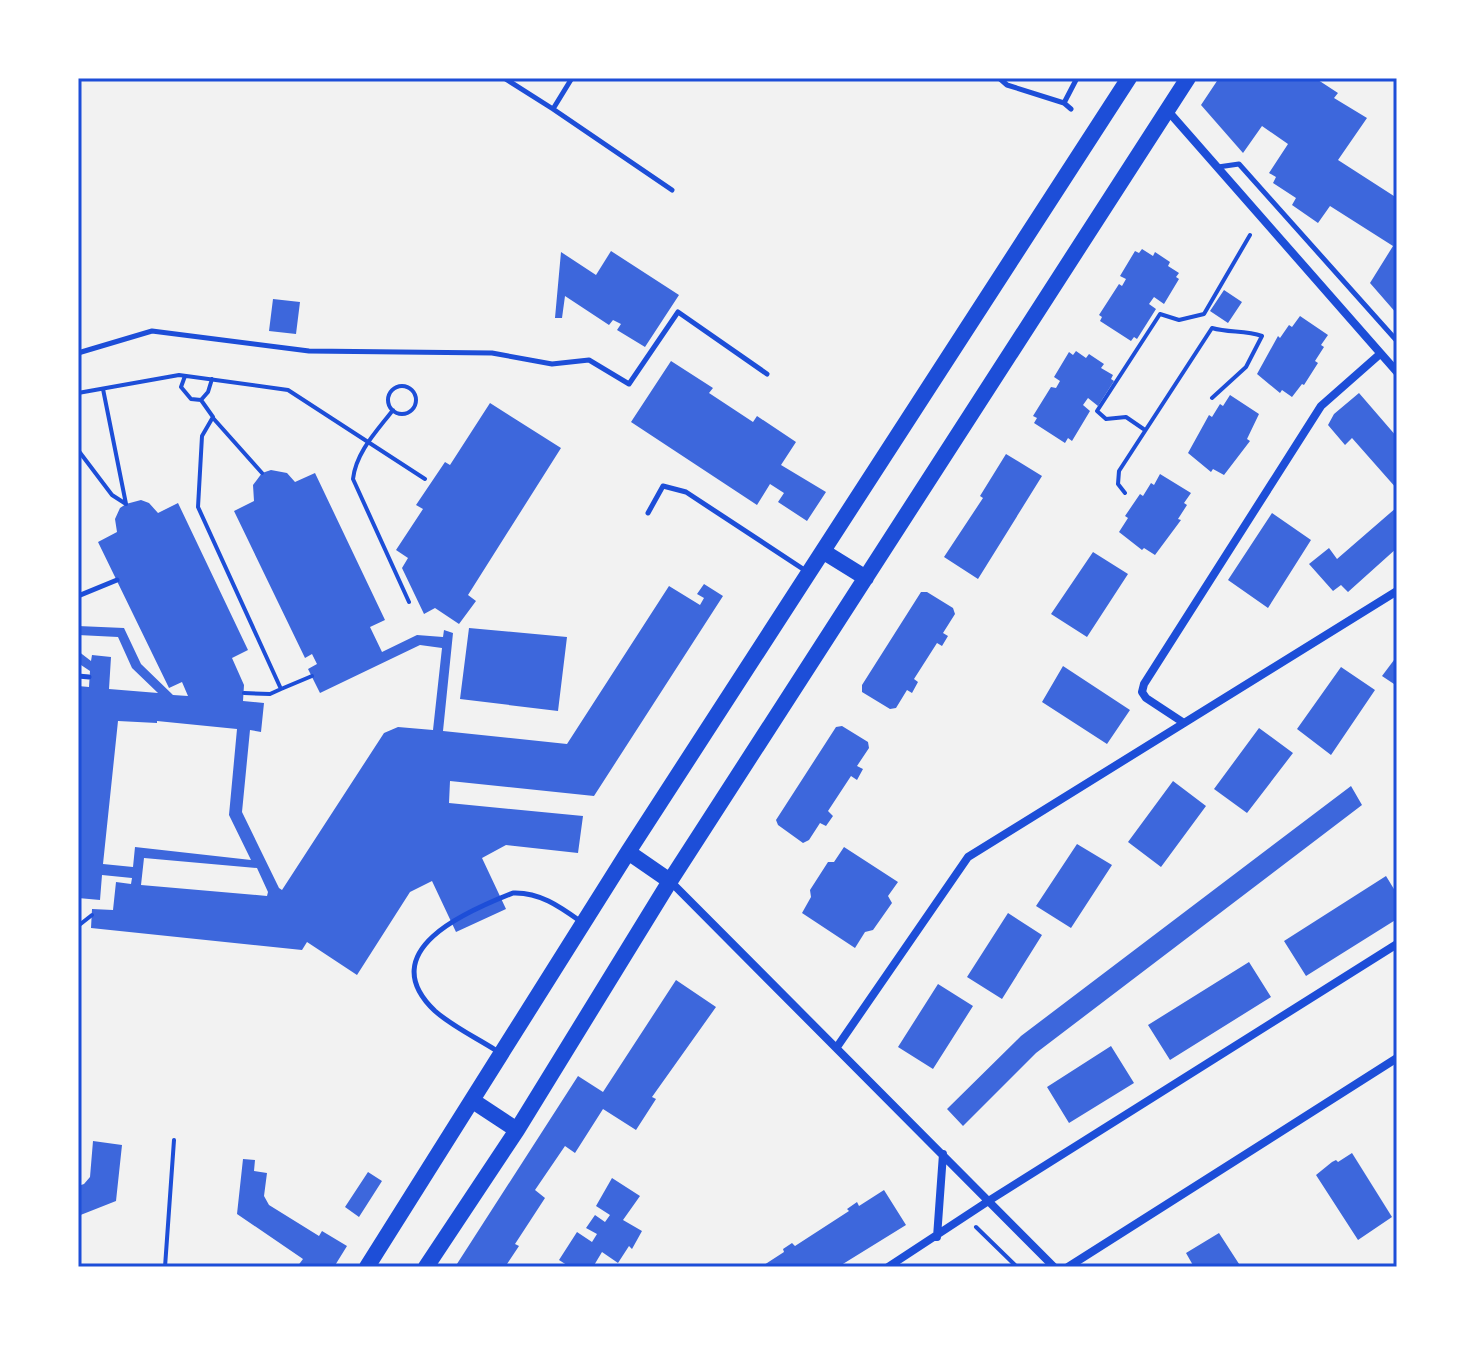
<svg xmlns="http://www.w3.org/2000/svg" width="1475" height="1345" viewBox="0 0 1475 1345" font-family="Lato,sans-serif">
	<rect width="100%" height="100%" fill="#f2f2f2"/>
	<path fill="#3d67dc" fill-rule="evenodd" d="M1219,78H1315L1338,93L1334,98L1367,118L1338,160L1397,198V314L1370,283L1393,246L1330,206L1318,223L1292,205L1296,198L1273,183L1276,177L1269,173L1288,144L1262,126L1243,153L1201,105Z
		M1142,249L1153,256L1155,252L1170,262L1168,266L1179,273L1176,277L1179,279L1164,304L1154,297L1149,304L1156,309L1137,339L1134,337L1131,341L1100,321L1102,317L1099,315L1119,284L1122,286L1126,279L1120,276L1135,251L1139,253Z
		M611,251L679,295L645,347L617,330L621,324L613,320L609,325L565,296L562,318H555L561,252L596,275Z
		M1224,290L1242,302L1228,323L1210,311Z
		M273,299L300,302L296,334L269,331Z
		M1300,316L1328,335L1321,345L1324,347L1315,361L1318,363L1304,385L1302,384L1292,397L1282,390L1280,393L1257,374L1278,336L1280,338L1289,325L1292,327Z
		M1076,351L1086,358L1089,354L1104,364L1101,368L1113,375L1111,379L1114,381L1098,406L1088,398L1083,405L1090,411L1072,441L1068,438L1065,443L1034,423L1037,418L1033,416L1051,387L1056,388L1060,381L1054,377L1069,352L1073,355Z
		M671,361L713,388L709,393L753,422L757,416L796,442L781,465L826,492L807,521L778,502L784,493L770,484L757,505L631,422Z
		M1359,393L1397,437V489L1352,438L1345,445L1328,425L1334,414Z
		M1230,395L1259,414L1247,439L1250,441L1224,475L1213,469L1211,472L1188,453L1209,415L1212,417L1220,404L1223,406Z
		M490,403L561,448L468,595L476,601L459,624L435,608L424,614L402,568L408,558L396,550L423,509L416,505L445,462L450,465Z
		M1006,454L1042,476L978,579L944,557L983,498L980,496Z
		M271,470L287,473L295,482L315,473L385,620L370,627L382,652L417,635L443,637L444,630L453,633L443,731L567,744L669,586L700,605L704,598L697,594L704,584L723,596L594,796L450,781L449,803L583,816L578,853L506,845L482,858L506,909L456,932L432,881L410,892L357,975L307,942L302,950L91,928L92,909L113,910L116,882L131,884L132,878L102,875L100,900L78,898V752L81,729L78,728V686L89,687L90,671L78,663V651L91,661L92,655L111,657L109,689L158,693L132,668L118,637L78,635V626L124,628L141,664L173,695L188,696L182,682L169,688L98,542L117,532L115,519L120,508L126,504L141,500L149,503L158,513L178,503L248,650L232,658L244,685L243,701L264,703L261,732L250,730L242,812L279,888L282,890L384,733L398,727L433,730L442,648L420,645L320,693L308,669L317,664L312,654L305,658L234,511L254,501L253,485L262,473ZM118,721L157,723V721L237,729L229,815L251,860L135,847L133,867L103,864ZM144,858L257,868L268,892L267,896L141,885Z
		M1160,474L1191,493L1184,503L1187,505L1178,519L1181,520L1155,555L1144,548L1142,550L1119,532L1128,518L1125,516L1140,494L1143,496L1151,483L1154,485Z
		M1397,507V548L1348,592L1341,585L1333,591L1309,564L1329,548L1337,559Z
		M1272,513L1311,540L1268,608L1228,580Z
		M1093,552L1128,574L1087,637L1051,614Z
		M921,592H927L953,608L955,614L943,633L948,636L942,646L937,643L914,679L918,682L912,693L907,690L896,708L890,709L862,692V685Z
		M469,628L567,637L558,711L460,699Z
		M1397,656V686L1382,676Z
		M1063,666L1130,710L1107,744L1042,702Z
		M1341,667L1375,690L1331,755L1297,729Z
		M842,726L868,742L869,748L857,766L863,769L857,780L851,776L828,811L833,816L826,826L820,823L809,840L803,843L778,825L776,820L836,727Z
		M1259,728L1293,753L1247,813L1214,789Z
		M1173,781L1206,806L1161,867L1128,842Z
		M1351,786L1362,805L1036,1053L963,1126L947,1109L1021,1036Z
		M1077,844L1112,865L1071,928L1036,906Z
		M844,847L898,882L888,896L892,903L873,930L865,932L855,948L802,913L811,897L810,890L828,862H834Z
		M1386,876L1397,894V919L1306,976L1284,941Z
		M1008,913L1042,935L1002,999L967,977Z
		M1249,962L1271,997L1170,1060L1148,1025Z
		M676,980L716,1007L652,1097L656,1099L636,1130L603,1109L575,1153L565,1146L535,1190L545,1198L515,1244L519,1246L505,1267H455L578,1076L603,1092Z
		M938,984L973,1006L933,1069L898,1047Z
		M1111,1046L1134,1083L1069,1123L1047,1087Z
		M93,1141L122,1145L116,1201L78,1216V1186L84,1184L90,1177Z
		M1352,1153L1392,1217L1358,1240L1316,1175L1332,1162L1336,1160L1338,1162Z
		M243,1159L255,1160L254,1171L267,1173L264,1196L269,1205L319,1236L322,1231L347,1246L334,1267H297L303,1259L237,1214Z
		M368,1172L382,1181L359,1217L345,1207Z
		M612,1178L640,1196L623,1220L642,1231L632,1249L629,1246L618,1263L602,1252L593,1267H570L559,1260L577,1232L592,1242L597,1234L586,1228L595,1215L605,1222L610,1215L596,1206Z
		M884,1190L906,1225L838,1267H761L784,1252L783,1249L792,1243L795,1246L849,1211L847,1209L857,1202L859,1206Z
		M1219,1233L1241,1267H1194L1186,1253Z"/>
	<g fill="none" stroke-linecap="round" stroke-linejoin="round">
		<path stroke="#1d4ed8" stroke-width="4" d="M185,376L181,387L191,399L201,400L208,392L212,379
			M388 400a14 14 0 1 1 28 0a14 14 0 1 1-28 0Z
			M103,389L126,504
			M78,393L179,375L288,390L425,479
			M201,400L213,417L202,436L198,507L281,689L270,694L244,693
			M393,410C377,431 356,452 353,479L409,602
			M213,418L262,473
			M1145,430L1126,417L1106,419L1097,411L1160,314L1179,320L1204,314L1250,235
			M78,450L112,495L126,504
			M1125,493L1118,484L1119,471L1212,328C1229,333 1245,330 1262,336L1246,367L1212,398
			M281,689L312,676
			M78,926L92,915
			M976,1227L1015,1265
			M165,1267L174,1140"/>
		<path stroke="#1d4ed8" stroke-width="5" d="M504,78L553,109L572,78
			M999,78L1007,85L1064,103L1077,78
			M1064,103L1071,109
			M553,109L672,190
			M1218,167L1239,164L1397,341
			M78,353L152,331L309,351L492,353L552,364L589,360L629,384L678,312L767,374
			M648,513L663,486L686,492L806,571
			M78,596L117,580
			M78,676L89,677
			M497,1051C477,1038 453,1027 435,1011C372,951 467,911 513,893C539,892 559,906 580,921"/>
		<path stroke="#1d4ed8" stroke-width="8" d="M1168,111L1397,372
			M1184,723L1146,698L1142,692L1144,684L1321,406L1380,354
			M670,881L1054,1267
			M837,1047L968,857L1397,591
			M937,1237L943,1154
			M888,1267L990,1200L1397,944
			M1068,1267L1397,1058"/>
		<path stroke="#1d4ed8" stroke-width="16" d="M824,552L866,578
			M628,852L670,881
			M473,1101L517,1130
			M367,1267L628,852L1129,78
			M426,1267L517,1130L670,881L1188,78"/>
	</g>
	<rect width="1475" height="1345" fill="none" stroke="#ffffff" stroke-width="160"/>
	<rect x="80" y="80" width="1315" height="1185" fill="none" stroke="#1d4ed8" stroke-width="3"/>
</svg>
